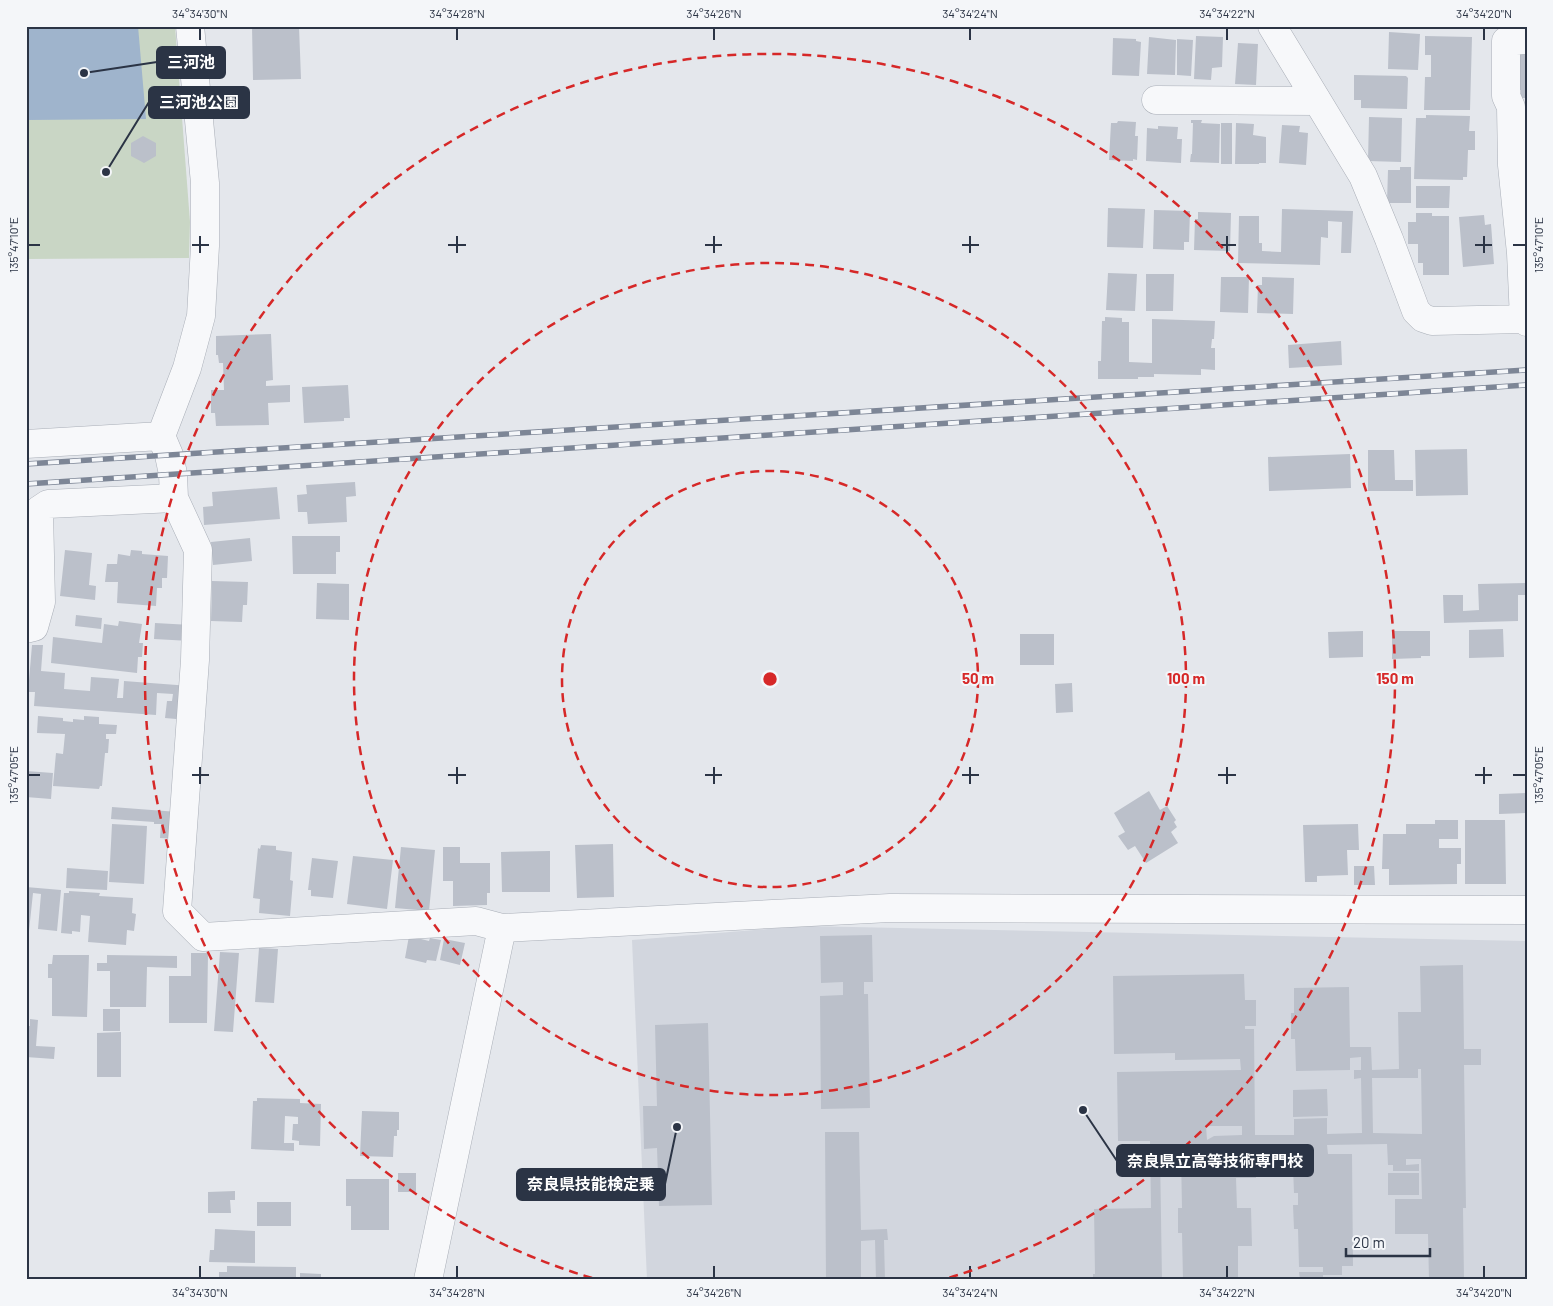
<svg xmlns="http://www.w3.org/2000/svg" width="1553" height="1306" viewBox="0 0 1553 1306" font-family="Barlow,'Noto Sans JP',sans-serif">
	<rect width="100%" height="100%" fill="#e4e7ec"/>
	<path fill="#d2d6de" d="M805,926L1527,941V1280H647L632,940Z"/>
	<path fill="#c9d6c5" d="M26,26H175L190,222L189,258L26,259Z"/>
	<path fill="#9fb4cc" d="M26,26H138L146,119L26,120Z"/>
	<path fill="#bbc0ca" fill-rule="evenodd" d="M252,26H299L301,79L253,80Z
		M1389,32L1420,34L1418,70L1388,69Z
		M1196,36L1223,37L1222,67L1212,68L1211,80L1194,79Z
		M1425,36L1472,37L1470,110H1424L1425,77H1431V55H1425Z
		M1149,37L1176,40L1175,75L1147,74Z
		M1113,38L1136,39V41L1141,42L1139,76L1112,75Z
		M1177,39L1193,40L1191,76L1177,75Z
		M1238,43L1258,44L1256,85L1235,84Z
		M1518,46H1527V98H1521V90H1518Z
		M1354,75L1406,76L1408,78L1407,109L1361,108V100H1354Z
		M1426,115L1470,116L1469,131H1475V150H1468L1467,177H1463V180L1414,179L1416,118H1426Z
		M1369,117L1402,118L1401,162L1368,161Z
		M1191,120H1202L1201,123L1220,124L1219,163L1190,162L1191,154H1192L1193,123H1191Z
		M1118,121L1136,122L1135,136H1138L1137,160L1133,159V161L1109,160L1111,123H1117Z
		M1221,123H1232V164H1221Z
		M1236,123L1254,124L1253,135L1266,137V163H1259V164H1235Z
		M1282,125L1300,126L1299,132L1308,133L1306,165L1279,163Z
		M1158,126L1178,127L1177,139H1182L1181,163L1146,161L1147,128L1158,129Z
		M143,136L156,143V156L144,163L131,156V143Z
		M1400,167H1411V203H1387L1388,170H1400Z
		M1416,186H1450L1449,208H1416Z
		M1108,208L1145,209L1143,248L1107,247Z
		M1282,209L1353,211L1351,253H1341L1342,222L1328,221V238L1321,237L1320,265L1238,263L1239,216H1259V243H1262V251L1281,252Z
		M1154,210L1190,211L1189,242H1184V250L1153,249Z
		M1198,212L1231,213L1230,251L1194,250L1195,219H1198Z
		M1416,213H1432V216H1449V275H1423V263H1418V244H1408V222H1416Z
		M1484,215L1485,225L1491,224L1494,264L1463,267L1459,217Z
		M1108,273L1137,274L1135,311L1106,310Z
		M1146,274H1174L1173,311H1146Z
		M1221,277H1249L1248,313L1220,312Z
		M1262,277L1294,278L1293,314L1257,313L1258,285H1262Z
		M1105,317L1122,318V322H1129V362L1152,363V319L1215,321L1214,339H1212L1211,348H1215V370L1201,369V375L1154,374V377H1138V379H1098V361H1101L1102,321H1105Z
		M271,334L273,380L266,381V386L290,385V402L268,403L269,425L216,426L215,413H211V390H224L223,363H219L218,355H216V336Z
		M1341,341L1342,365L1289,368L1288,345Z
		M348,385L350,418H344V421L304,423L302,387Z
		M1467,449L1468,495L1416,496L1415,450Z
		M1368,450H1394L1395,480H1413V491H1368Z
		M1350,454L1351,488L1269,491L1268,457Z
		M355,482L356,496L346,497L347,522L308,524L307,512H298L297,495L307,494L306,485Z
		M277,487L280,519L204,525L203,507L213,506L212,492Z
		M292,536H340V552H336V574H293Z
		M250,538L252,561L213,565L211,542Z
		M65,550L92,553L89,585L96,586L95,600L60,596Z
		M131,550L142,551V554L168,556L167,578H162V588H157L156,606L117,603L118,582H105L107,564H117L118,554L130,556Z
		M212,581L248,582L247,605H243L242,622L211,621Z
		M317,583L349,584V620L316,619Z
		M1527,583V595H1518V621L1444,623L1443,595H1463V611L1479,610L1478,584Z
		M76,615L102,618L101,629L75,626Z
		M119,621L142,624L139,643H143L142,657H138L137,673L51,663L53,637L102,643L104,624L118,626Z
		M155,623L191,625L190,641L154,639Z
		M1503,629L1504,657L1469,658V630Z
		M1363,631V657L1329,658L1328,632Z
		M1392,631H1430V656H1421V658L1392,659Z
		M1020,634H1054V665H1020Z
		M32,645H43L41,671L65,673L64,689L90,691L91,677L119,679L117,698H123L124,681L190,686L187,720L165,718L167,701H172L173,694L157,693L156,715L34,706L35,692H28Z
		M1072,683L1073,712L1056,713L1055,684Z
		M38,716L63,718V721L73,722V719L84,720V716L99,717V724L117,725L116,734H106V739H109L108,753H105L102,786H100L99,789L53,786L56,753L63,754L65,734L37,733Z
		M26,771L53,773L51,799L26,797Z
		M1149,791L1160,810L1167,806L1176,820L1174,822L1177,827L1171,832L1178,843L1146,863L1135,846L1128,850L1118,836L1125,832L1114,813Z
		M1527,793V813L1499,814V794Z
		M112,807L178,812L176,839L160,838L161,824H154V822L111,819Z
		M1435,820H1458V839H1439V848H1461V864H1457V884L1389,885V869H1382L1383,834H1406V824H1435Z
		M1465,820H1505L1506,884H1465Z
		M112,824L147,826L144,884L109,882Z
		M1358,824L1359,850H1347L1348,875L1317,876V882H1305L1303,825Z
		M613,844L614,897L577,898L575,845Z
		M261,845L276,846V850L292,852L290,880L293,881L290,916L259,913L260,899L253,898L258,848L260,849Z
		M401,847L435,850L429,911L395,908Z
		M443,847H460V863H490V893H487V905L453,906V881H443Z
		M550,851V892H502L501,852Z
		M353,856L393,860L387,909L347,904Z
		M312,858L338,861L333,898L311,896V890H308Z
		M1354,866H1374L1375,885H1354Z
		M67,868L108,871L107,890L66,888Z
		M26,887L61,890L57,931L38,929L41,894L33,893L29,931L26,930Z
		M69,891L100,893L99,896L133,898L132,913L136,914L134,931L127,930L126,945L88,942L90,916L81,915L80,932L72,931V934L61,933L64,893H69Z
		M872,935L873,982H864V994H868L870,1108L821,1109L820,996L843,995V982L821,983L820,936Z
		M409,936L429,941L430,938L441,940L436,961L427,960L426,963L405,958Z
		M444,939L465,943L460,965L440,960Z
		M259,948L278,949L274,1003L255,1002Z
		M220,952L239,953L233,1032L214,1031Z
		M191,953H208L207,1023H169V976H191Z
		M53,955H89L87,1017L52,1016V978H48V964H52Z
		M107,955L177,956V968L147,967L146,1007H110V971H97V963H107Z
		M1463,965L1464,1049H1481V1065H1464L1466,1208H1463L1464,1279L1429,1280L1428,1234H1395V1199H1422L1421,1159H1406V1165L1419,1164V1171H1393V1165H1388L1387,1144L1327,1145L1328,1154H1352L1353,1266H1342V1275H1323V1280H1300L1299,1272H1323V1267H1299L1298,1229H1294L1293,1205H1298V1193H1294L1293,1167H1297V1154H1310V1145L1255,1146L1256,1178H1236L1237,1208H1251L1252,1246H1238V1280H1183L1182,1233H1178V1208H1182L1181,1156L1236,1155V1164L1244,1163L1243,1146L1214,1147L1207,1153H1160L1162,1280H1093V1274H1095L1094,1209L1151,1208L1150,1141H1118L1117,1072L1241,1070L1240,1059L1175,1060V1053L1114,1054L1113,976L1244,974L1245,1000H1256V1026H1245V1029H1254L1255,1135H1294V1119L1327,1118V1134L1362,1133L1361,1078L1354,1079V1070H1361V1057L1350,1058V1070L1296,1071L1295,1039H1291V1013H1294V988L1349,987L1350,1047H1371L1372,1070L1399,1069L1398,1012H1421L1420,966ZM1418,1069H1421L1422,1134L1373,1133L1372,1078H1418ZM1206,1126H1242V1135L1214,1136L1207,1140Z
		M103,1009H120V1031H103Z
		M30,1019L38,1020L36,1046L55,1047L54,1059L26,1057V1026H30Z
		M708,1023L712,1205L659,1206L657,1148L644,1149L643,1106H657L655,1025Z
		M121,1032V1077H97V1033Z
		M1327,1089L1328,1116L1293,1117V1090Z
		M257,1098L300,1099V1103L321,1104L320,1146L299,1145V1141L292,1140L293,1124H298V1117L285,1116L284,1143H294V1151L251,1149L253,1101H257Z
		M362,1111L399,1112V1130H397V1136H394L393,1157L360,1156Z
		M825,1132H859L861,1230L887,1229L888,1240H884L885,1280H876L875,1240L861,1241V1280H826Z
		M398,1173H416V1192H398Z
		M1388,1173H1419V1195H1388Z
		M346,1179H389V1230H351V1206H346Z
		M235,1191V1200H230L231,1213H208V1192Z
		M257,1202H291V1226H257Z
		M215,1229L255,1231V1263L209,1262L210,1250H214Z
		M227,1266L296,1267V1280H219V1272H227Z
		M300,1273L321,1274V1280H300Z"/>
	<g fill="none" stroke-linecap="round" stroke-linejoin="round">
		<g stroke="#a9aeb7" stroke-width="29">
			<path id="minor" d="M190,26L205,183V246L201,316L187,368L161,436L169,455L173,474L174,498L198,550L195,660L177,911L203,937L476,921L502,928L890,908L1527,910
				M1272,26L1363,176L1389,239L1416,311L1423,318L1432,321L1524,319L1527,322
				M1156,100L1317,101
				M1524,319L1521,253L1512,165L1511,107L1506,96V41L1527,40
				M26,444L161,436
				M26,629L34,627L41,602L39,510L48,504L174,498
				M428,1280L502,928"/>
		</g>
		<use href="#minor" stroke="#f7f8fa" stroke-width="28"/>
		<g stroke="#7d8696" stroke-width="5.5">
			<path id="rail" d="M26,464L1527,370
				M26,484L1527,385"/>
		</g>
		<use href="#rail" stroke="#f4f6f9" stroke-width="4" stroke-dasharray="11" stroke-linecap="butt"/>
	</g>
	<path fill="none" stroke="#2b3445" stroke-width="2" d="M200,28V40M457,28V40M714,28V40M970,28V40M1227,28V40M1484,28V40M200,236V253M457,236V253M714,236V253M970,236V253M1227,236V253M1484,236V253M28,245H40M192,245H209M448,245H466M705,245H722M962,245H979M1218,245H1236M1475,245H1492M1513,245H1526M200,767V784M457,767V784M714,767V784M970,767V784M1227,767V784M1484,767V784M28,775H40M192,775H209M448,775H466M705,775H722M962,775H979M1218,775H1236M1475,775H1492M1513,775H1526M200,1266V1278M457,1266V1278M714,1266V1278M970,1266V1278M1227,1266V1278M1484,1266V1278"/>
	<g fill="none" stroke="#d62828" stroke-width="2.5" stroke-dasharray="9 6">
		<circle cx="770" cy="679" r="208"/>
		<circle cx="770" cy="679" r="416"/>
		<path d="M592 1278A625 625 0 1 1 948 1278"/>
	</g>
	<circle cx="770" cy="679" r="8" fill="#d62828" stroke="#f4f6f9" stroke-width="2.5"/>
	<g font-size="15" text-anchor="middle" font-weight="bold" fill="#d62828" stroke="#f4f6f9" stroke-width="4" stroke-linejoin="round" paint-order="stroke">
		<text x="978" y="684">50 m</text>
		<text x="1186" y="684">100 m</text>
		<text x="1395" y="684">150 m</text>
	</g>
	<path fill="none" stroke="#2b3445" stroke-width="2" d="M84 73L157 62M106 172L149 102M1083 1110L1117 1161M677 1127L665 1184"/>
	<g fill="#2b3445" stroke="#f4f6f9" stroke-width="2">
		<circle cx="84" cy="73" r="5"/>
		<circle cx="106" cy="172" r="5"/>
		<circle cx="1083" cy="1110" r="5"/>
		<circle cx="677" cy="1127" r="5"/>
	</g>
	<g fill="#2b3445" stroke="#2b3445" stroke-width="2">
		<rect x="157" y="47" width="68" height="31" rx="5"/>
		<rect x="149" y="87" width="100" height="31" rx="5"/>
		<rect x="1117" y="1145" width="196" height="31" rx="5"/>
		<rect x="517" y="1169" width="148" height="31" rx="5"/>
	</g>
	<g font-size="16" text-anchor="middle" font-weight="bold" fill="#fff">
		<text x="191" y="68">三河池</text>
		<text x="199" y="108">三河池公園</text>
		<text x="1215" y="1167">奈良県立高等技術専門校</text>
		<text x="591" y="1190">奈良県技能検定乗</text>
	</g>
	<rect width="1553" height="1306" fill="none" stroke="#f4f6f9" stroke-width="55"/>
	<path d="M1346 1248v8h84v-8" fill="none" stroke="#2b3445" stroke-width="2.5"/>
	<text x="1353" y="1248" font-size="15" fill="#2b3445" stroke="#f4f6f9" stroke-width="4" paint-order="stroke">20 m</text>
	<rect x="28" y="28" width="1498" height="1250" fill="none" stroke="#2b3445" stroke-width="2"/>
	<g font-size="12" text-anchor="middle" fill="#2b3445">
		<text x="200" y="18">34°34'30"N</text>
		<text x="457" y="18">34°34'28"N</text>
		<text x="714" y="18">34°34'26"N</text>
		<text x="970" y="18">34°34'24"N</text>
		<text x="1227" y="18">34°34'22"N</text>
		<text x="1484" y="18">34°34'20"N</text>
		<text transform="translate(1539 245) rotate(-90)" y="4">135°47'10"E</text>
		<text transform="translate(14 245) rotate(-90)" y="4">135°47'10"E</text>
		<text transform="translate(1539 775) rotate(-90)" y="4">135°47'05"E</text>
		<text transform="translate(14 775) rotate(-90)" y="4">135°47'05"E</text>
		<text x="200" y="1297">34°34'30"N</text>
		<text x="457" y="1297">34°34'28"N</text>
		<text x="714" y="1297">34°34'26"N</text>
		<text x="970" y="1297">34°34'24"N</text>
		<text x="1227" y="1297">34°34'22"N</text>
		<text x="1484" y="1297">34°34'20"N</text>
	</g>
</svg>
